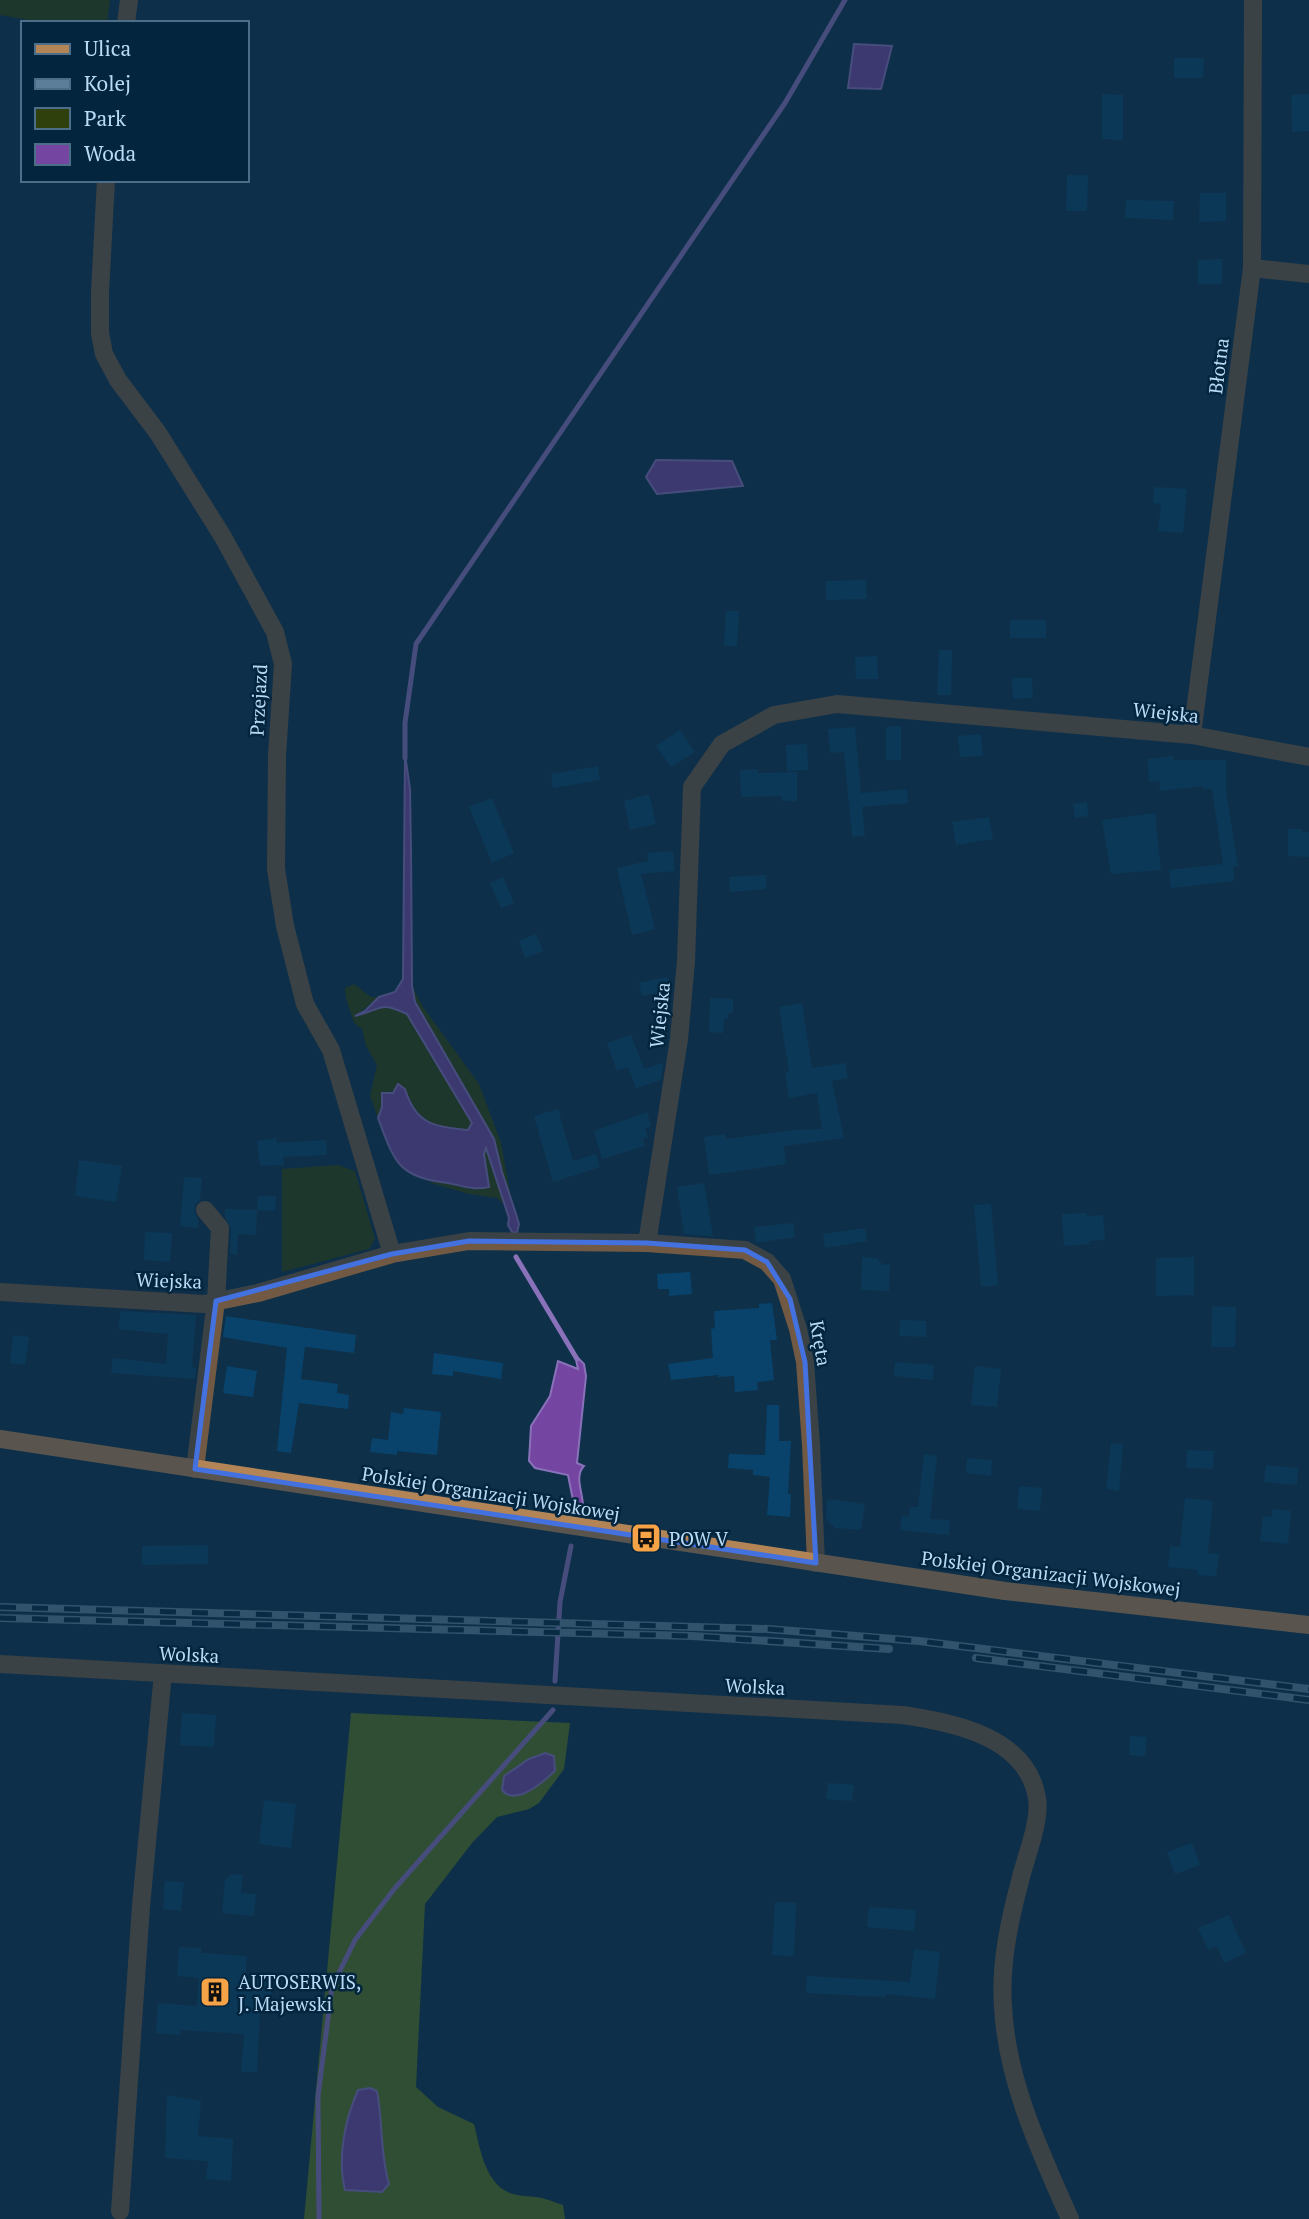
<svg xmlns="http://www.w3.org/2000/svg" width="1309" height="2219" viewBox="0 0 1309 2219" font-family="'PT Serif',serif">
	<rect width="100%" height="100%" fill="#0e3049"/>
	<path fill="#30400d" d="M0,0H110L107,23H45L0,15Z
		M354,984L371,997H379L358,1014H364L380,1007L390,1006L407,1014L472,1123L468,1130C434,1126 416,1125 405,1089L382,1093V1107L378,1118L370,1096L377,1065L366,1046L362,1029L354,1023C350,1009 346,1003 345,988Z
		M412,986L423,1007L479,1084L501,1143L511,1198L489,1130L415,1002Z
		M486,1146L505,1205L497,1198L469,1194L428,1182H441L474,1190Z
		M338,1165L355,1171L375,1239L369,1249L282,1272V1169Z"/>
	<path fill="#58731a" d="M351,1713L570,1723L564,1769L539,1803L529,1809L497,1817L472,1843L425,1904L416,2087L438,2107L474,2124C480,2148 485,2186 513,2194C520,2196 529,2196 536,2197C545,2198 554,2202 563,2205L565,2219H304Z"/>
	<path fill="#7445a1" stroke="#8972ba" stroke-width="2" d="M854,44L892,46L881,89L848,88Z
		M656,460L732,461L743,486L657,494L646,477Z
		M405,754L410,789L411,851L412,986L415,1002L494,1139L502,1172L516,1214L519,1224L517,1233L512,1232L508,1225L509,1218L486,1148L484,1154L489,1187C468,1191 461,1184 441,1182C396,1176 393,1157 378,1118L382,1107V1093H393L398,1084L405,1089C416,1125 434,1126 468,1130L472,1123L407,1014C377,1000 383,1010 355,1016L365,1011L379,997L395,992L403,979Z
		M575,1355L584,1364L586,1376L577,1463L584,1466C574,1476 583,1493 583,1506L574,1505L568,1475L535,1468L529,1461L531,1426L550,1396L558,1361L578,1369Z
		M545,1753L554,1756L555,1771C544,1781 516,1807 502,1790L504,1776L529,1759Z
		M370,2088L377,2091C383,2123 380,2153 389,2184L382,2192L345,2190C337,2158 345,2119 358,2090Z"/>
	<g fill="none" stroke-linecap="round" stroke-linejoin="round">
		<path stroke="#8972ba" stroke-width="5" d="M405,758V723L416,644L785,103L845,0
			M516,1257L577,1359
			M555,1681L560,1602L571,1546
			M319,2219L318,2096L332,1987L355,1940L395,1888L553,1710"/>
	</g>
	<path fill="#09436b" d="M1174,58H1204L1203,78H1174Z
		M1102,94L1123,95V140L1102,139Z
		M1309,94V131L1292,132L1291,95Z
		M1067,175H1088L1087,211H1066Z
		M1200,193H1226V221L1199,222Z
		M1126,200L1174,201L1173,220L1125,218Z
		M1222,259V284H1198V260Z
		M1154,487L1187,489L1183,533L1158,531L1161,504L1153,503Z
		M866,580L867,599L826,600V581Z
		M726,611H739L737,646H724Z
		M1010,620H1046V638H1010Z
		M939,650H952L951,695H937Z
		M877,656L878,679H856L855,657Z
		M1012,678H1032L1033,698L1013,699Z
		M901,726V760H886V727Z
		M855,727L861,793L907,789L908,803L862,807L865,836L852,837L844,752L830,753L828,729Z
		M680,730L695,752L671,767L656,746Z
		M981,734L983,756L960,757L958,736Z
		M807,744L808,770L787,771L786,745Z
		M1173,756L1174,760H1226V792L1238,866L1233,867L1234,881L1171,888L1169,870L1223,864L1212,789H1203V786L1160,791L1159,781L1149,782L1148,759Z
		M598,766L600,780L553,788L551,774Z
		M758,769V773L797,772V801H782V796L741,797L740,770Z
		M649,794L656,824L630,830L624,801Z
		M492,798L514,853L492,863L469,807Z
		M1087,802L1088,816L1075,818L1073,804Z
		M1155,813L1161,870L1111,874L1102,820Z
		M989,817L993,839L956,845L952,822Z
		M1288,829H1302V832H1309V857L1288,856Z
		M673,851L675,871L641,874L655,929L632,935L617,868L648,861L647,853Z
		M766,875V889L730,892L729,877Z
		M503,877L514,903L501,908L490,883Z
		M536,934L543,951L525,958L519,941Z
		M668,977L670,990L642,996L639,983Z
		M710,998L733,999V1013H728V1019L724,1018L723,1033L709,1032Z
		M802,1003L812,1068L845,1063L848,1078L832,1081L844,1138L784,1146L786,1164L709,1175L704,1137L725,1134L726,1139L795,1130L822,1129L817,1093L789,1098L785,1072H789L779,1007Z
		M631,1035L644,1069L663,1063L661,1080L636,1088L628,1067L617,1071L607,1043Z
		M558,1109L573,1161L596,1154L600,1167L553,1182L534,1116Z
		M647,1112L651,1126L645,1128L648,1137L643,1139L645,1146L602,1159L594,1131Z
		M276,1138L277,1143L326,1140L327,1155L283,1157L284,1165L260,1166L257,1141Z
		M79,1160L122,1166L116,1202L75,1196Z
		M184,1177L202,1178L200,1200L195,1205L194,1211L198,1220V1228L180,1226Z
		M704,1183L713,1236L684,1234L677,1187Z
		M258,1196H276L275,1211L257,1210Z
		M991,1204L998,1285L981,1287L974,1205Z
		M225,1209L257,1210L256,1235L238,1234L237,1255L230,1254L231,1229L225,1216Z
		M1087,1213V1216L1103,1215L1105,1240L1089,1241L1090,1244L1064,1246L1062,1214Z
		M793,1223L795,1237L756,1243L754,1227Z
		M865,1228L867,1241L825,1248L823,1234Z
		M145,1232L172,1233L170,1262L144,1260Z
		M862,1257L877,1258L883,1265L890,1264L889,1291L861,1290Z
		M1194,1257V1295L1156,1296V1258Z
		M690,1272L692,1294L669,1296V1289H658L657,1274Z
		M772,1303L777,1340H770L774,1380L757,1382L758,1390L735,1392L734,1376L718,1377V1375L671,1380L668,1364L713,1358L711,1329L715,1328L714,1311L759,1308V1304Z
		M1212,1306L1236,1307L1235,1347H1211Z
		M121,1311L196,1315L192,1367L196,1368L195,1379L111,1373L113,1358L166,1364L168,1334L118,1329Z
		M226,1316L356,1335L354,1353L305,1347L301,1379L338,1384L337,1393L349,1395L348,1409L299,1403L291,1453L277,1451L287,1348L223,1337Z
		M900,1320L926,1321V1337L899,1336Z
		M13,1335L29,1337L25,1365L10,1363Z
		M434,1353L503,1363L501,1379L453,1371V1376L432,1374Z
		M895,1362L934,1365L933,1380L894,1376Z
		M227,1366L257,1371L253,1397L223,1393Z
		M975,1366L1001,1369L997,1407L971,1405Z
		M767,1405H779V1441H791L788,1494H791L790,1517L767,1515L770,1477L753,1475V1470L728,1468L729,1454L765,1455Z
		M404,1408L441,1412L437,1455L397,1451V1455L370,1452L372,1438L388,1440L391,1412L403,1414Z
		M1111,1443L1123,1444L1119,1491L1106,1489Z
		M1187,1450L1214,1451L1213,1469L1186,1468Z
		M924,1454L937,1456L930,1519L950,1520L949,1535L900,1530L902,1516L909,1517L910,1507H918Z
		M967,1458L992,1460L991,1476L966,1473Z
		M1266,1465L1298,1468L1297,1485L1264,1482Z
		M1019,1486L1042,1488L1040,1511L1017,1509Z
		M1185,1498L1213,1501L1208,1553L1219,1554L1216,1576L1197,1575L1198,1570L1168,1567L1170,1546L1180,1547Z
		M827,1499L865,1504L861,1530L835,1528L826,1519Z
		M1272,1509L1291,1511L1288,1544L1260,1541L1263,1516L1272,1517Z
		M208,1545V1564L142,1565V1546Z
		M182,1713L216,1715L214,1747L180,1745Z
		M1130,1736L1147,1737L1145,1756L1129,1755Z
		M828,1783L854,1785L852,1801L826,1799Z
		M264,1800L296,1804L291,1848L259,1844Z
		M1192,1843L1200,1865L1175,1874L1167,1852Z
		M232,1874L243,1875L241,1893L256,1894L254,1916L222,1913L225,1880Z
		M165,1881L184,1882L181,1911L163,1909Z
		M775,1902L796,1903L794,1956L772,1955Z
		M869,1907L916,1910L914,1931L867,1927Z
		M1229,1915L1246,1953L1224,1963L1217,1946L1208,1950L1198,1928Z
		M179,1947L201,1948V1953L247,1956L245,1979L272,1981L270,2011H260L257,2072H241L244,2034L180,2030V2035L156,2033L158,2003L197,2006L199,1978L177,1976Z
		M914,1949L940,1952L935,1999L886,1994V1997L806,1993L807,1976L910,1982Z
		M167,2095L201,2101L198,2136L233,2139L231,2181L206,2179L208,2161L165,2158Z"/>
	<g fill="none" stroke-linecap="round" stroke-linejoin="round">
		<path stroke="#715943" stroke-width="18" d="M126,23L129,0
			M106,180L100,292V333L104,354L118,380L158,433L223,537L275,632L283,664L277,756L276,869L285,926L305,1004L331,1050L392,1254
			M1252,268L1309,274
			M1192,735L1252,268L1253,0
			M647,1243L679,1039L686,961L692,787L722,744L774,715L837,704L1192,735L1309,757
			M0,1292L204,1304L258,1293L392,1254L469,1241L647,1243L745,1250L767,1262L782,1279L798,1329L805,1362L811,1445L816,1563
			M195,1469L216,1301L220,1228L205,1210
			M0,1664L902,1715C953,1722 1027,1737 1037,1798C1041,1821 1025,1859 1020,1881C1009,1922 1000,1965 1003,2007C1007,2082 1040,2151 1070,2219
			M120,2211L141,1906L163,1673"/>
		<path stroke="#b38455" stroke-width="18" d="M0,1439L1005,1591L1309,1625"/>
		<g stroke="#5d7e98" stroke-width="8">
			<path id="rail" d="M0,1607L768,1629L919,1641L1309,1689
				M0,1618L692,1636L889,1649
				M976,1658L1309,1700"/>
		</g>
		<use href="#rail" stroke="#03263e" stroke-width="5" stroke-dasharray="16" stroke-linecap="butt"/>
	</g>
	<path d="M0 0H1309V2219H0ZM469,1241L647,1243L745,1250L767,1262L790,1299L805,1362L816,1563L195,1469L216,1301L392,1254Z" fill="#0e3049" fill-opacity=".55" fill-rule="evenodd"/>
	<path fill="none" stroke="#4471e0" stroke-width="5" stroke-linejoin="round" d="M469,1241L647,1243L745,1250L767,1262L790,1299L805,1362L816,1563L195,1469L216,1301L392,1254Z"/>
	<defs>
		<g id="bus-square" transform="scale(1.575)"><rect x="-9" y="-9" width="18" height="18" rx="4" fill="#f6a247" stroke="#03263e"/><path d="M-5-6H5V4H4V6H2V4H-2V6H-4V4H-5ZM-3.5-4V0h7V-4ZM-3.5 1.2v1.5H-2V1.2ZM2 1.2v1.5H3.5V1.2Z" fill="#111"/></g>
		<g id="building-square" transform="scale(1.575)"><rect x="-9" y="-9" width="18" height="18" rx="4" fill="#f6a247" stroke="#03263e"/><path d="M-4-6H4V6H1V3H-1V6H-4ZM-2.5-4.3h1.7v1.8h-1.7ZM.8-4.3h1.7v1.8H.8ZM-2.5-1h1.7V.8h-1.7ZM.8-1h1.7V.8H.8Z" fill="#111"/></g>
	</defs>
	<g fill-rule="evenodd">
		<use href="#bus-square" x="646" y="1538"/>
		<use href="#building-square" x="215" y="1992"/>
	</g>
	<g text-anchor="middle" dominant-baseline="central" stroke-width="5" stroke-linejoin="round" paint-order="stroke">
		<g font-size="19" fill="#bbdaf6" stroke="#03263e">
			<text transform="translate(1218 366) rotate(-83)">Błotna</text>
			<text transform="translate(258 700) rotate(-87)">Przejazd</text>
			<text transform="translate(1166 712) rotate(6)">Wiejska</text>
			<text transform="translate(659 1015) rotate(-84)">Wiejska</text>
			<text transform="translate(169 1280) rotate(2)">Wiejska</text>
			<text transform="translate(821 1343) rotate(80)">Kręta</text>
			<text transform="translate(491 1493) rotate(9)">Polskiej Organizacji Wojskowej</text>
			<text transform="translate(1051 1573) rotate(7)">Polskiej Organizacji Wojskowej</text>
			<text transform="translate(189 1654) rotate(3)">Wolska</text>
			<text transform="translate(755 1686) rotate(3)">Wolska</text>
		</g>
		<g font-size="19" fill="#bbdaf6" stroke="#03263e" text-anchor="start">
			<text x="669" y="1538">POW V</text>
			<text x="238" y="1981">AUTOSERWIS,<tspan x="238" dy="22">J. Majewski</tspan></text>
		</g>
	</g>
	<rect x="21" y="21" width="228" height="161" fill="#03263e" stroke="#4d6e88" stroke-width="2"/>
	<rect x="35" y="44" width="35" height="10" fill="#b38455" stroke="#4d6e88" stroke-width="2"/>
	<text x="84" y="56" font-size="21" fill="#bbdaf6">Ulica</text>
	<rect x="35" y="79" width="35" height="10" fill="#5d7e98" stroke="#4d6e88" stroke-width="2"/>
	<text x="84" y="91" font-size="21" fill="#bbdaf6">Kolej</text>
	<rect x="35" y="108" width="35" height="21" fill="#30400d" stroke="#4d6e88" stroke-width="2"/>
	<text x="84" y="126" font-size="21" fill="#bbdaf6">Park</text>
	<rect x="35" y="144" width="35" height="21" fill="#7445a1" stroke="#4d6e88" stroke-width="2"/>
	<text x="84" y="161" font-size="21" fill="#bbdaf6">Woda</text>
</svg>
